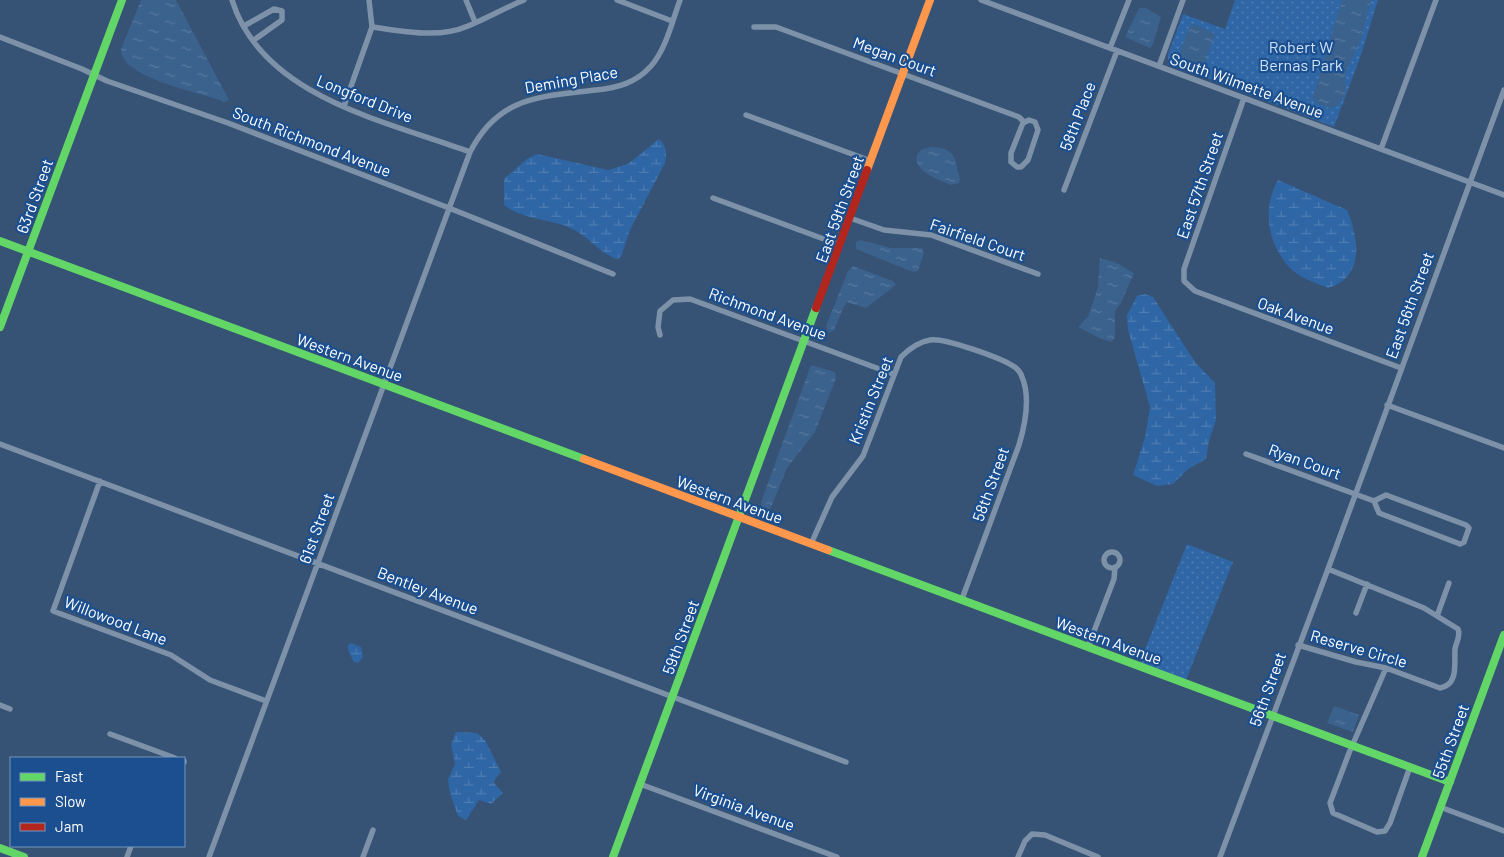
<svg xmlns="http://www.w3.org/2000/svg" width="1504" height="857" viewBox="0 0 1504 857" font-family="Barlow,sans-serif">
	<defs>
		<pattern id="wetland-marsh" width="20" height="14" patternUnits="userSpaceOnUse" patternTransform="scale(1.25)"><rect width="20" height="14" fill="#2f66a5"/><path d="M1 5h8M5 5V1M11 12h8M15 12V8" fill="none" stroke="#4e7db2"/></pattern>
		<pattern id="park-dots" width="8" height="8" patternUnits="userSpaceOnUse" patternTransform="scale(1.25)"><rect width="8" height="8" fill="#2f66a5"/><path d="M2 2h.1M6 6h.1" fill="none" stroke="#4e7db2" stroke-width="1.8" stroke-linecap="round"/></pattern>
		<pattern id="water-ripples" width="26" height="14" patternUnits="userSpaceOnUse" patternTransform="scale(1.25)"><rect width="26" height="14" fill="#3b618d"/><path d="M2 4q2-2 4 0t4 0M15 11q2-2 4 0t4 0" fill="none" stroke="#58799e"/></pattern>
	</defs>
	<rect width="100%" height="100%" fill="#365274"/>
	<path fill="url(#wetland-marsh)" d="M659,139C667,146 667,153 665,163L630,230L621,257L617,259C600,253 592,241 578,232C555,218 526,222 504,205V179L527,159L537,154L608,170L628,164Z
		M1278,180L1347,210C1359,239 1365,277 1328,288C1316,283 1300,278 1290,268C1267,243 1262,209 1278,180Z
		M1145,294L1153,297L1195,362L1215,383L1216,420L1209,441L1206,459L1188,469L1173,484L1157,486L1133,475L1145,437L1150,407L1128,330L1127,315L1137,296Z
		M351,643L361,647L363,657L358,663L354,662L348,650V645Z
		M456,732L477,733L485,740L501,772L493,782L503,793L491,804L479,800L466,820L458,816L450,793L448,779L455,764L451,745Z"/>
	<path fill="url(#park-dots)" d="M1235,0H1378L1360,58L1334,127L1168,63V54L1183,14L1225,29Z
		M1187,544L1233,562L1186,680L1140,662Z"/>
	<path fill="url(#water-ripples)" d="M141,0H176L229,100L225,102C203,93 119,78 121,49Z
		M1342,0H1371L1360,42L1345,73L1346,92L1338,106L1329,108L1316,103L1313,97Z
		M1139,8H1146L1161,17L1153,44L1150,48L1125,37Z
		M1194,24L1215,34L1204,65L1201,67L1178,57L1189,27Z
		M932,147C947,148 955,152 957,167C958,173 961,177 959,183L951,185C940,180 909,170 918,153C922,148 926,148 932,147Z
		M860,240L891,248H922L924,253L918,271L913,272L856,249V242Z
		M1100,258L1117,263L1134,273L1121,303L1115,311V337L1112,342L1101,339L1078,327L1088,317L1098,287Z
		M853,266L893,281L896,285L866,308L846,302L834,330L829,333L826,326L848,271Z
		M811,365L835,372L836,378L815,432L787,468L770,510L762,507L761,502Z
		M1334,706L1359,715L1353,732L1327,723Z"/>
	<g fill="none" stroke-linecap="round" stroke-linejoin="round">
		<path stroke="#7d92a8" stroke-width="5.5" d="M232,0C262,97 386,121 470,152
			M466,0L475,22
			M617,0L672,21
			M981,0L1504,195
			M244,26L274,9L282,11V20L254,40
			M372,27C403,31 438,39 468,26C487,18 505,8 524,0
			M754,27H776L1019,117L1024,122
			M0,37L82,69L107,81L228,123L449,208L613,274
			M1110,48L1129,0
			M1159,66L1183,0
			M1244,98L1184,269V281L1195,291L1401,368
			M344,106L372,27L369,0
			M746,115L871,161
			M1029,120L1035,122L1038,130L1028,160L1021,167H1017L1011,162V153L1023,123Z
			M1381,149L1436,0
			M1064,190L1117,51
			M713,198L840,245
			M850,218L884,230L931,235L1038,274
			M660,335L658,327L660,311L673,300L690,299L893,374
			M1387,405L1504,448
			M0,444L846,762
			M1246,454L1374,501L1379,513L1460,544L1464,542L1469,528L1466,525L1386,495L1374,501
			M100,481L53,611L171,655L210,680L266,701
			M811,544L832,497L863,456L901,357C909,349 918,342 930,340C943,337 1001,358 1013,366C1017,368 1021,373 1022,377C1031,398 1025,425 1019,445L962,599
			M1104 560a8 8 0 1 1 16 0a8 8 0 1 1-16 0Z
			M1356,613L1367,584
			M1437,616L1449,583
			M1298,645L1356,662L1386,668L1440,688C1459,685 1454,663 1455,649C1456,642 1461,637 1458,629L1424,608L1328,569
			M1088,647L1114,579L1115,567
			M1386,668L1349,753L1330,803L1333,813L1377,832L1385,831L1390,823L1410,767
			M0,705L10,709
			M110,734L175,758
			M184,761V762
			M640,784L837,857
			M1440,807L1504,831
			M127,857L131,846
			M209,857L470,152C499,96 539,97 596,90C617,88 636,83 651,66C666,49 672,22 680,0
			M363,857L373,830
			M1018,857L1025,841L1032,834L1045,835L1098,857
			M1220,857L1328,569L1504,90"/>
		<path stroke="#63d668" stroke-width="8" d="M0,241L584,459
			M0,327L122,0
			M828,550L1450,782
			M0,848L24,857
			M613,857L816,308
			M1422,857L1504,635"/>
		<path stroke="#ff974d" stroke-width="8" d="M867,170L930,0
			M584,459L828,550"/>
		<path stroke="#b3261e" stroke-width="8" d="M816,308L867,170"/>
	</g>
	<g text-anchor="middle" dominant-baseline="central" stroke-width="4.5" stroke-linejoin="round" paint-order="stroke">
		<g font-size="16" fill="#cfe3fa" stroke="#1b4f8f">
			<text x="1301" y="46">Robert W<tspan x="1301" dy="18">Bernas Park</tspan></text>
		</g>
		<g font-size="16" fill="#fff" stroke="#1b4f8f">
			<text transform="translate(895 56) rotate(20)">Megan Court</text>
			<text transform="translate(571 79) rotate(-10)">Deming Place</text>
			<text transform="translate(1247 85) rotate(20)">South Wilmette Avenue</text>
			<text transform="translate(365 98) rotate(22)">Longford Drive</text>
			<text transform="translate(1077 116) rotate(-69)">58th Place</text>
			<text transform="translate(312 141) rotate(21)">South Richmond Avenue</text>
			<text transform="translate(1199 185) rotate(-71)">East 57th Street</text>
			<text transform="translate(34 196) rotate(-70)">63rd Street</text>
			<text transform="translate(839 209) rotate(-70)">East 59th Street</text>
			<text transform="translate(978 239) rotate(19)">Fairfield Court</text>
			<text transform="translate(1409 305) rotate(-70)">East 56th Street</text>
			<text transform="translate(768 313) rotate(20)">Richmond Avenue</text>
			<text transform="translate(1296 315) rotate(20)">Oak Avenue</text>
			<text transform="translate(350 357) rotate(20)">Western Avenue</text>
			<text transform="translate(870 400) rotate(-68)">Kristin Street</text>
			<text transform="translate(1305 461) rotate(20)">Ryan Court</text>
			<text transform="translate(990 484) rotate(-70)">58th Street</text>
			<text transform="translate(730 499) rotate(20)">Western Avenue</text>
			<text transform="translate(316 528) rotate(-70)">61st Street</text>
			<text transform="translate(428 590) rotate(21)">Bentley Avenue</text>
			<text transform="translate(116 620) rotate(21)">Willowood Lane</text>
			<text transform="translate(680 637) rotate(-70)">59th Street</text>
			<text transform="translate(1109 640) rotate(20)">Western Avenue</text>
			<text transform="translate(1359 648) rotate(16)">Reserve Circle</text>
			<text transform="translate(1267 689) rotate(-70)">56th Street</text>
			<text transform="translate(1450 741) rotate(-70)">55th Street</text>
			<text transform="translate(744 807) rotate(20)">Virginia Avenue</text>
		</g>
	</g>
	<rect x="10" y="757" width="175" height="90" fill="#1b4f8f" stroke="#7695bc"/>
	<rect x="20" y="773" width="25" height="8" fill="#63d668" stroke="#7695bc"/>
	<text x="55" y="782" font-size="15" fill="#ffffff">Fast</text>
	<rect x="20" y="798" width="25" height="8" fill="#ff974d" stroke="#7695bc"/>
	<text x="55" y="807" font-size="15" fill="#ffffff">Slow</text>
	<rect x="20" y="823" width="25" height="8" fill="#b3261e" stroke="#7695bc"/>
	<text x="55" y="832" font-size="15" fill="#ffffff">Jam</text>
</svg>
